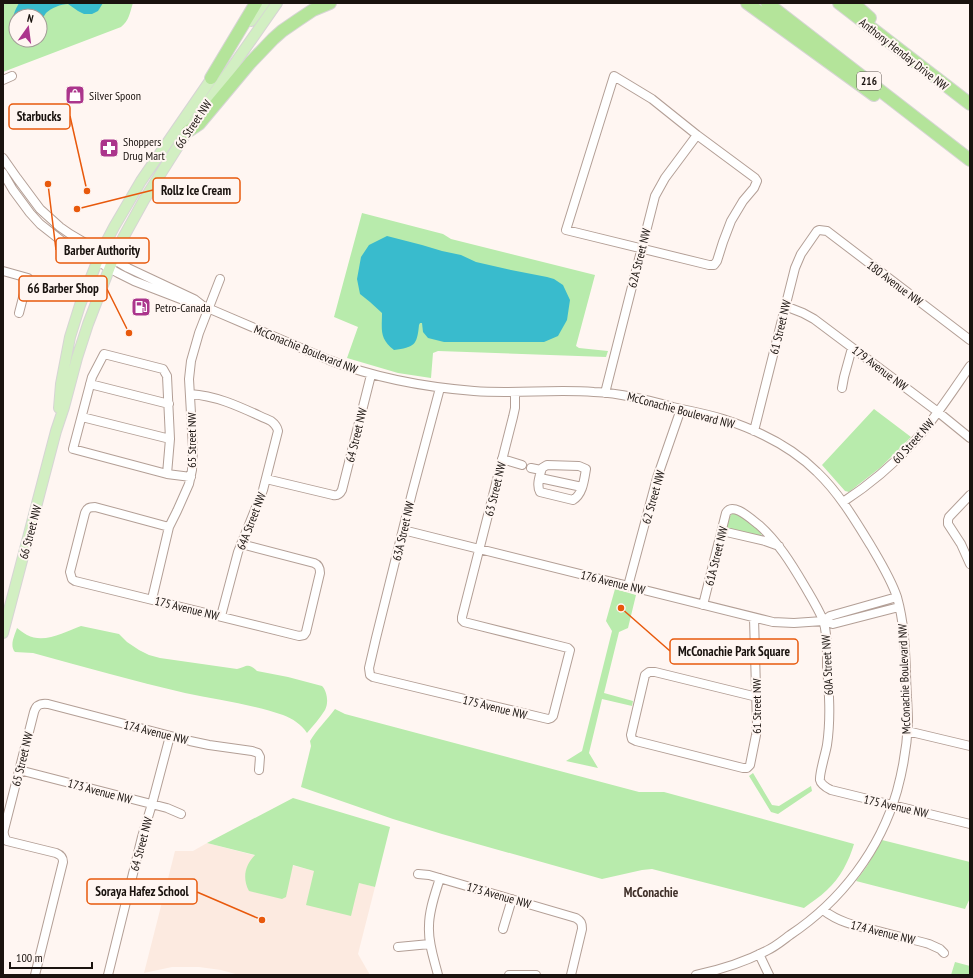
<svg xmlns="http://www.w3.org/2000/svg" width="973" height="978" viewBox="0 0 973 978" font-family="'PT Sans Narrow',sans-serif">
	<rect width="100%" height="100%" fill="#fff6f2"/>
	<path fill="#fceae0" d="M207,843L375,887L358,954L370,975H239L221,970L199,967H172L144,973L175,851H193Z"/>
	<path fill="#b8ebac" fill-rule="evenodd" d="M3,3H133C130,12 129,21 121,27L3,72ZM16,16H40V40H16Z
		M362,213L443,234L451,239L595,275L576,346L579,348L608,351L606,357L438,351L433,353L431,378L398,373L347,358L358,327L334,317Z
		M874,409L911,437L881,467L849,492L845,491L822,465Z
		M733,513H735C743,518 761,528 762,536L761,537L727,528C727,524 729,515 733,513Z
		M615,589L636,595L628,628L619,632L604,693L633,701L632,706L602,699L589,753L598,768L566,761L582,751L612,631L606,621Z
		M81,626L119,634L127,642L139,650L149,655L160,658L230,668C232,668 235,669 237,669C246,667 248,662 257,671L288,677L322,686C327,691 329,703 325,710C320,718 313,726 307,733C301,724 293,719 283,715C252,704 217,700 185,693C134,681 84,667 33,653L15,652C9,645 15,635 17,628C20,630 23,633 27,635C44,644 65,632 81,626Z
		M335,709L345,714L639,792H664L854,844C849,861 840,878 827,890C820,897 811,902 804,908L652,869L642,870L602,879L442,834L393,819L301,787L311,746L310,741C317,729 327,720 335,709Z
		M753,773L772,805L779,806L811,786L812,791L778,814L771,812L749,776Z
		M293,798L390,827L375,887L359,883L351,916L306,905L314,871L293,865L286,897L282,899L249,891C242,878 245,865 255,855L207,843Z
		M882,840L970,862V898L965,909L856,881L867,866Z
		M955,962L970,966V975H951Z"/>
	<path fill="#39bbcd" d="M19,3H103L98,11L92,14H84L78,11L68,4C61,4 51,8 46,13C44,16 42,19 40,22V16H16V30L14,29C11,19 14,12 19,3Z
		M387,236L422,245L442,251L461,255L476,262L511,270L547,277L554,279L563,285L570,300L567,320L558,336L544,342H444L428,338L423,332L422,323H420L419,325C417,346 414,347 394,350C379,338 382,330 382,313L370,302L360,294L357,279L361,257L369,245Z"/>
	<g fill="none" stroke-linecap="round" stroke-linejoin="round">
		<g stroke="#b39f96" stroke-width="10">
			<path id="minor" d="M614,76L652,99L697,135L755,178L757,181L754,188L743,201L731,221L723,242L717,261L714,265H709L566,230Z
				M3,80L12,76
				M3,158L17,178L40,209L60,227L70,234L128,268L194,299L203,306L329,360C375,378 424,387 474,391C514,394 554,389 594,392C621,393 647,400 673,407C690,411 707,414 723,419C757,430 792,447 817,472C839,493 855,520 871,546C881,563 891,579 897,597C904,622 905,646 906,671C906,688 908,706 908,723C907,746 903,769 897,791C880,850 841,901 790,935C782,941 775,947 766,951C745,962 719,970 696,975
				M3,173L13,190L30,213L40,224L63,242L118,273L134,281L191,303L196,304
				M3,271L28,278L19,313
				M785,306L803,313L814,319L938,412L970,438
				M90,384L169,404
				M440,388L412,493L376,638L369,668L370,675L373,677L548,719L551,718L553,716L570,650L568,648L464,622L462,620V617L513,417L515,408V392
				M842,388L844,377L852,348
				M605,393L655,196L665,178L697,135
				M190,394C220,396 244,409 271,421C275,424 277,426 278,431L263,490L238,552L221,616
				M82,417L170,439
				M754,431L795,268L801,254L817,231L819,230L827,231L970,340
				M502,459L522,465
				M547,465L579,466L586,469C584,480 583,494 573,500L540,492C536,485 540,475 542,468Z
				M531,468L541,470
				M167,474L170,439L167,376L163,369L104,354L92,377L73,449L167,474L191,477
				M540,478L582,487
				M266,479L333,495C338,496 340,494 342,490L371,375
				M970,495L949,517L948,520V524L961,544L970,564
				M843,502C869,485 892,466 913,443C935,419 952,392 970,366
				M169,527L95,507C89,507 87,508 85,513L70,572L72,579L75,581L299,636L304,635L306,632L320,573C320,568 319,565 314,563L241,544
				M403,530L773,622L794,623L823,621L833,624L899,607
				M722,531L765,541L779,546
				M628,586L657,478L681,409
				M152,599L169,527L177,511L189,484L192,470L193,448L189,379L191,361L199,333L220,279
				M703,605L726,513C733,501 752,520 759,525C778,542 791,563 804,585C811,597 818,608 823,620C828,635 827,651 827,666C829,692 831,718 827,745C826,752 819,774 820,780C821,785 827,788 831,790L970,824
				M754,618L757,725L756,735L750,765L747,768H743L636,741L632,739L631,735L645,675L649,672H655L757,697
				M823,621L830,616L897,597
				M907,731L970,746
				M19,770L167,808L181,814
				M418,874L429,875L576,918C581,921 582,923 582,929L571,975
				M823,910C840,923 857,926 878,931C895,936 912,939 929,944L940,949L944,953
				M503,929L512,899
				M398,947L430,944
				M759,954L769,975
				M35,975L63,862C63,857 61,855 56,853L7,841C4,837 3,834 4,830L34,712C36,705 40,703 48,704L190,741L209,745L252,751L258,753L260,757L259,770
				M108,975L142,837L152,804L170,736
				M438,975C434,959 428,943 429,926C429,910 435,894 440,878
				M509,975H536"/>
		</g>
		<g stroke="#d6d5d4" stroke-width="12">
			<path id="major" d="M251,21L264,3
				M59,408L61,384L70,337L80,305L101,252L114,227L141,181L216,72
				M3,633L56,431L64,407L77,358L88,324L113,259L123,238L144,200L187,132L277,3"/>
		</g>
		<g stroke="#d6d5d4" stroke-width="14">
			<path id="highway" d="M747,3L874,95
				M767,3L970,160
				M839,3L970,104
				M853,3L870,18
				M211,78L256,3
				M187,132L199,124L250,63L273,39L282,31L298,20L313,10L330,3"/>
		</g>
		<use href="#minor" stroke="#fff" stroke-width="8"/>
		<use href="#major" stroke="#d2efc2" stroke-width="10"/>
		<use href="#highway" stroke="#b4e49a" stroke-width="12"/>
	</g>
	<defs>
		<g id="shop-square" transform="scale(1)"><rect x="-9" y="-9" width="18" height="18" rx="4" fill="#ab358c" stroke="#fff6f2"/><path d="M-5-2.5h2.3a2.7 3.5 0 0 1 5.4 0H5L5.5 6h-11ZM-1.5-2.5h3a1.5 2.3 0 0 0-3 0Z" fill="#fff"/></g>
		<g id="pharmacy-square" transform="scale(1)"><rect x="-9" y="-9" width="18" height="18" rx="4" fill="#ab358c" stroke="#fff6f2"/><path d="M-2-6h4v4h4v4h-4v4h-4v-4h-4v-4h4Z" fill="#fff"/></g>
		<g id="fuel-square" transform="scale(1)"><rect x="-9" y="-9" width="18" height="18" rx="4" fill="#ab358c" stroke="#fff6f2"/><path d="M-5.5-6h7V0h2V4h1.3V-2.5L3-4.5l.8-.8L6-3V5H2.5V1h-1V6h-7ZM-4.2-4.7v3.2H.2V-4.7Z" fill="#fff"/></g>
	</defs>
	<g fill-rule="evenodd">
		<use href="#shop-square" x="75" y="95"/>
		<use href="#pharmacy-square" x="109" y="148"/>
		<use href="#fuel-square" x="141" y="307"/>
	</g>
	<g text-anchor="middle" dominant-baseline="central" stroke-width="4" stroke-linejoin="round" paint-order="stroke">
		<rect fill="#fff6f2" stroke="#5f5753" stroke-width="1" x="857" y="72" width="24" height="18" rx="3"/>
		<g font-size="11" font-weight="bold" fill="#1a130f">
			<text x="869" y="81">216</text>
		</g>
		<g font-size="12" fill="#1a130f" stroke="#fff6f2">
			<text transform="translate(904 54) rotate(38)">Anthony Henday Drive NW</text>
			<text transform="translate(193 124) rotate(-56)">66 Street NW</text>
			<text transform="translate(639 258) rotate(-76)">62A Street NW</text>
			<text transform="translate(895 283) rotate(37)">180 Avenue NW</text>
			<text transform="translate(780 327) rotate(-76)">61 Street NW</text>
			<text transform="translate(306 349) rotate(22)">McConachie Boulevard NW</text>
			<text transform="translate(880 368) rotate(37)">179 Avenue NW</text>
			<text transform="translate(681 410) rotate(15)">McConachie Boulevard NW</text>
			<text transform="translate(356 435) rotate(-76)">64 Street NW</text>
			<text transform="translate(191 440) rotate(-90)">65 Street NW</text>
			<text transform="translate(913 441) rotate(-48)">60 Street NW</text>
			<text transform="translate(495 489) rotate(-76)">63 Street NW</text>
			<text transform="translate(653 497) rotate(-74)">62 Street NW</text>
			<text transform="translate(251 521) rotate(-69)">64A Street NW</text>
			<text transform="translate(403 531) rotate(-77)">63A Street NW</text>
			<text transform="translate(30 532) rotate(-75)">66 Street NW</text>
			<text transform="translate(716 556) rotate(-76)">61A Street NW</text>
			<text transform="translate(613 582) rotate(14)">176 Avenue NW</text>
			<text transform="translate(187 608) rotate(14)">175 Avenue NW</text>
			<text transform="translate(827 665) rotate(-93)">60A Street NW</text>
			<text transform="translate(904 679) rotate(-92)">McConachie Boulevard NW</text>
			<text transform="translate(756 706) rotate(-90)">61 Street NW</text>
			<text transform="translate(495 707) rotate(14)">175 Avenue NW</text>
			<text transform="translate(156 732) rotate(14)">174 Avenue NW</text>
			<text transform="translate(22 759) rotate(-76)">65 Street NW</text>
			<text transform="translate(100 791) rotate(15)">173 Avenue NW</text>
			<text transform="translate(896 806) rotate(13)">175 Avenue NW</text>
			<text transform="translate(141 844) rotate(-75)">64 Street NW</text>
			<text transform="translate(499 895) rotate(16)">173 Avenue NW</text>
			<text transform="translate(883 932) rotate(14)">174 Avenue NW</text>
		</g>
		<g font-size="12" fill="#1a130f" stroke="#fff6f2" text-anchor="start">
			<text x="89" y="95">Silver Spoon</text>
			<text x="123" y="141">Shoppers<tspan x="123" dy="14">Drug Mart</tspan></text>
			<text x="155" y="307">Petro-Canada</text>
		</g>
		<g font-size="13" font-weight="bold" fill="#3f2f28" stroke="#fff6f2">
			<text x="651" y="892">McConachie</text>
		</g>
	</g>
	<path fill="none" stroke="#e8590c" stroke-width="1.5" d="M87 191L70 116M77 209L153 190M48 184L56 250M129 333L107 289M621 608L670 651M262 920L197 892"/>
	<g fill="#e8590c" stroke="#fff6f2" stroke-width="1.5">
		<circle cx="87" cy="191" r="4"/>
		<circle cx="77" cy="209" r="4"/>
		<circle cx="48" cy="184" r="4"/>
		<circle cx="129" cy="333" r="4"/>
		<circle cx="621" cy="608" r="4"/>
		<circle cx="262" cy="920" r="4"/>
	</g>
	<g fill="#fff6f2" stroke="#e8590c" stroke-width="1.5">
		<rect x="9" y="104" width="61" height="25" rx="4"/>
		<rect x="153" y="178" width="87" height="25" rx="4"/>
		<rect x="56" y="238" width="93" height="25" rx="4"/>
		<rect x="19" y="276" width="88" height="25" rx="4"/>
		<rect x="670" y="639" width="128" height="25" rx="4"/>
		<rect x="87" y="879" width="110" height="25" rx="4"/>
	</g>
	<g font-size="13" text-anchor="middle" font-weight="bold" fill="#1a130f">
		<text x="39" y="121">Starbucks</text>
		<text x="196" y="195">Rollz Ice Cream</text>
		<text x="102" y="255">Barber Authority</text>
		<text x="63" y="293">66 Barber Shop</text>
		<text x="734" y="656">McConachie Park Square</text>
		<text x="142" y="896">Soraya Hafez School</text>
	</g>
	<rect width="973" height="978" fill="none" stroke="#1a130f" stroke-width="8"/>
	<g transform="translate(28 28) rotate(14)"><circle r="19" fill="#fff6f2" stroke="#a39b97"/>
	<path d="M0-3L7 15L0 10L-7 15Z" fill="#ab358c"/>
	<text y="-6" font-size="11" font-weight="bold" text-anchor="middle" fill="#1a130f">N</text>
	</g>
	<path d="M10 962v6h82v-6" fill="none" stroke="#1a130f" stroke-width="2"/>
	<text x="16" y="962" font-size="12" fill="#1a130f" stroke="#fff6f2" stroke-width="3" paint-order="stroke">100 m</text>
</svg>
